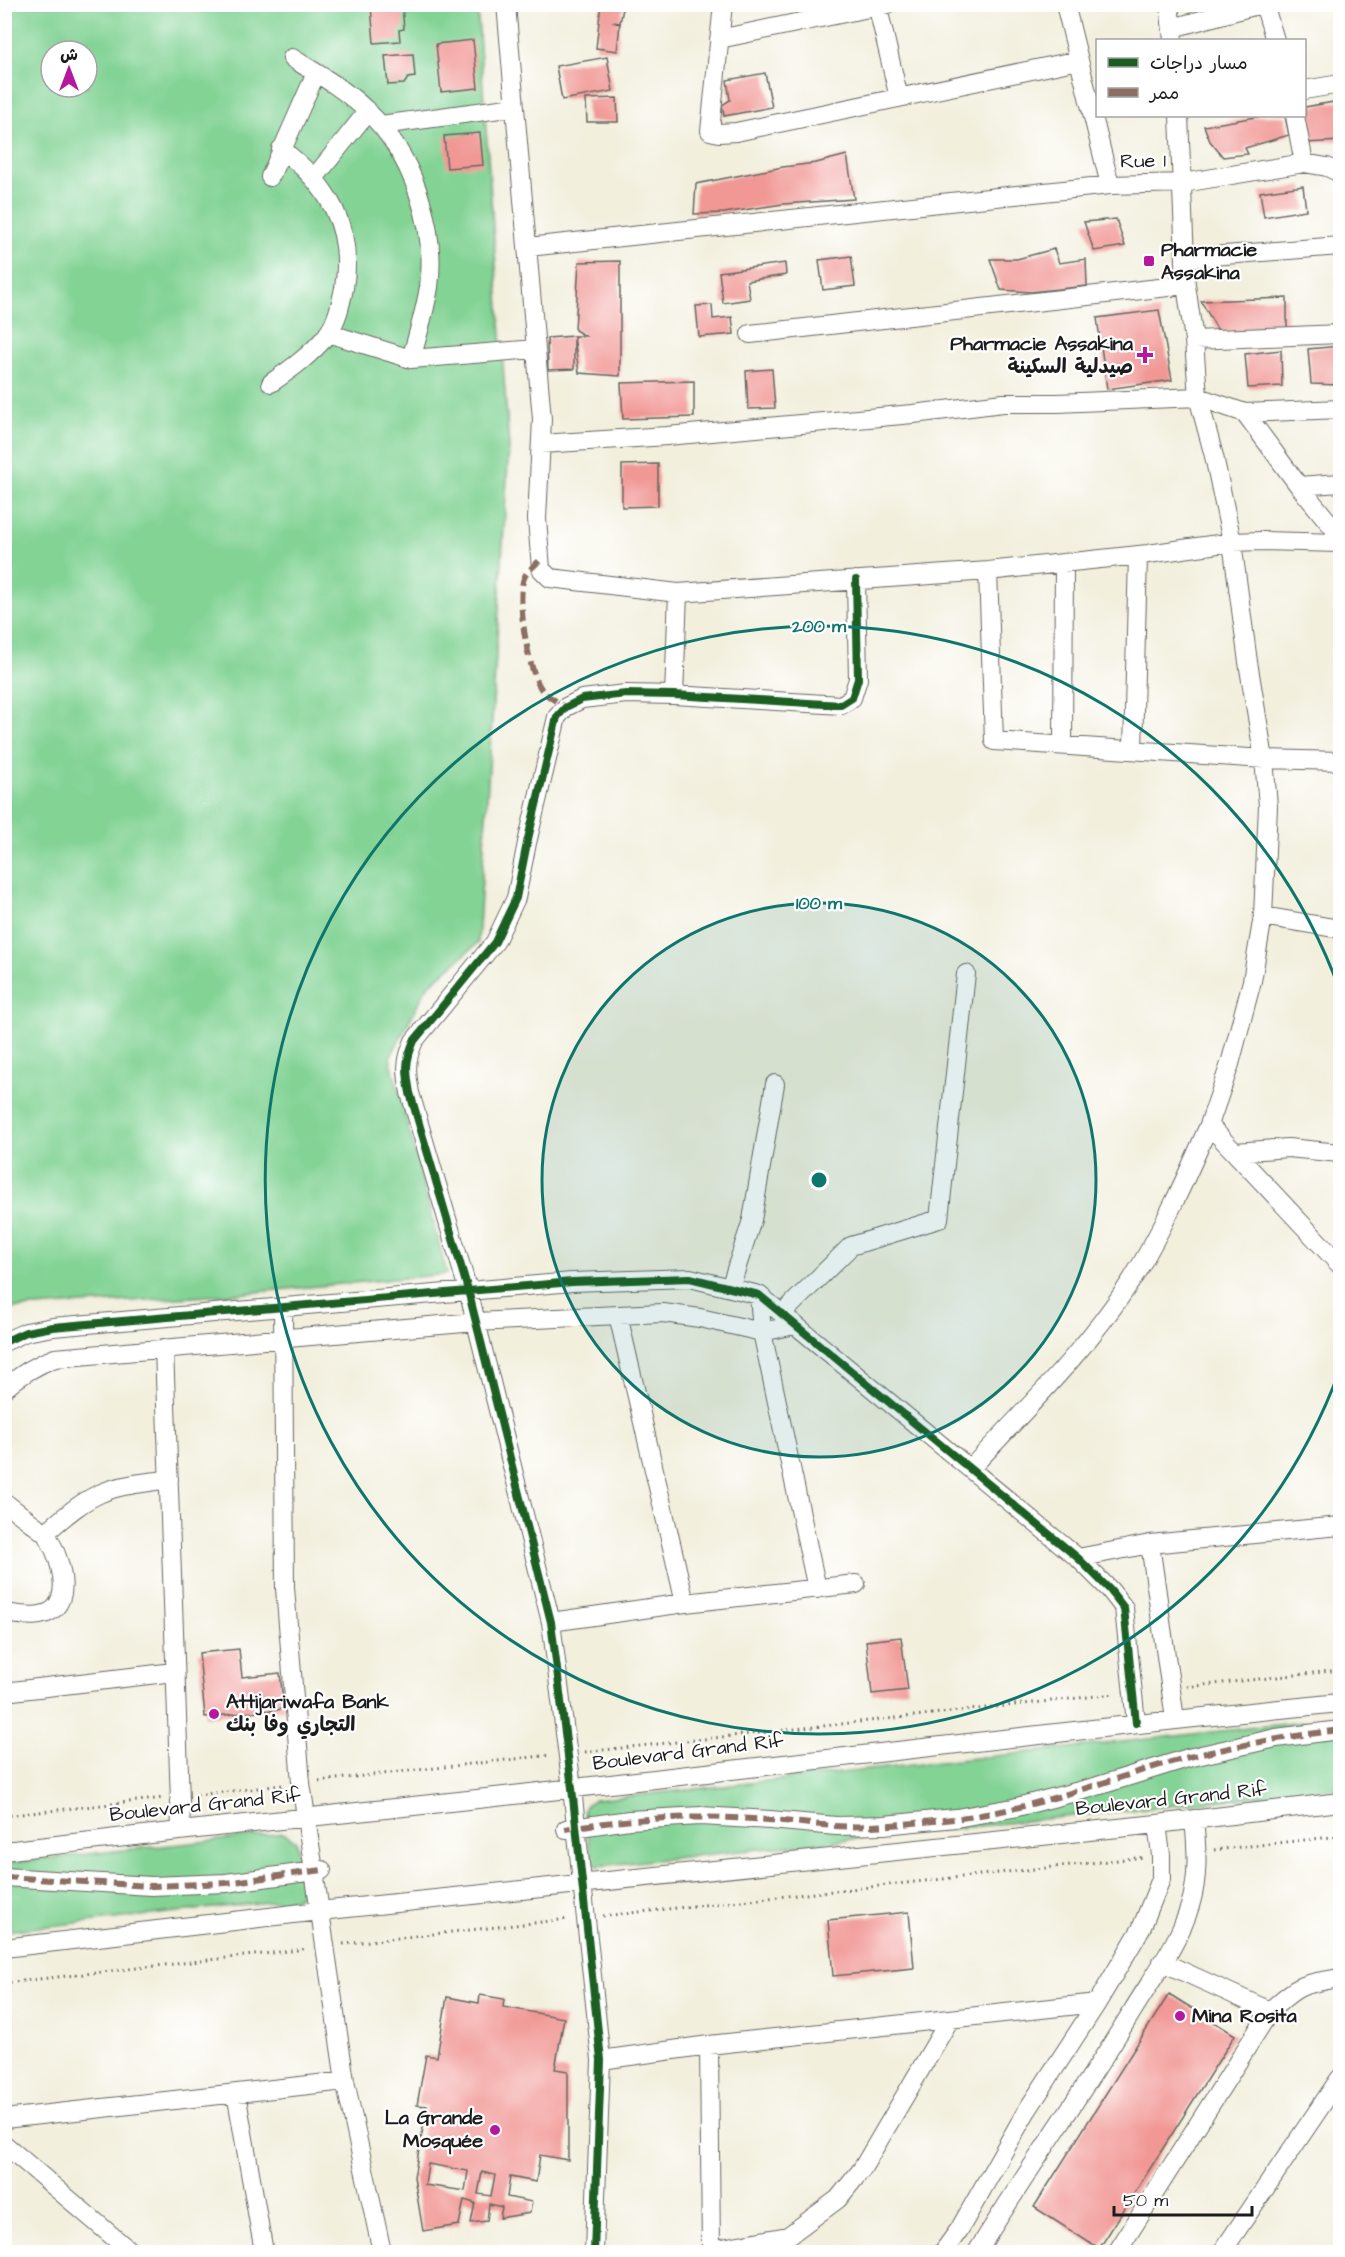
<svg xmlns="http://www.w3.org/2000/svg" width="1345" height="2257" viewBox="0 0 1345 2257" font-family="'Architects Daughter','Playpen Sans Arabic',sans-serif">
	<rect width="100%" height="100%" fill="#fff"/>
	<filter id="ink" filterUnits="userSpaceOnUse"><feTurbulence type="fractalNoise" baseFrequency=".0167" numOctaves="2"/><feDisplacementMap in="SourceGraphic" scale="12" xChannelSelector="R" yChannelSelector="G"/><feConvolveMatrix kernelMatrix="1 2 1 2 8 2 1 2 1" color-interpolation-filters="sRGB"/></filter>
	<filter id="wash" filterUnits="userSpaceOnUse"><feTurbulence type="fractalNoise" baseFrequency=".008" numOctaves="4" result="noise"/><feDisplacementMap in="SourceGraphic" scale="24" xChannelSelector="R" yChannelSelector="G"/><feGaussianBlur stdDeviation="1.35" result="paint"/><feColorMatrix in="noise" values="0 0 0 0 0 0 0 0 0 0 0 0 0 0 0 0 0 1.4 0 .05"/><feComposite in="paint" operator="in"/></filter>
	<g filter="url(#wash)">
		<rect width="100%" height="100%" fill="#f2efdd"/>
		<path fill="#82d394" stroke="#4f7858" stroke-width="1.5" fill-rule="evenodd" d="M5,5H477L509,447L478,943L427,987L390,1058L447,1274L225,1295L5,1309ZM51,51H87V87H51Z
			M1340,1718V1788L598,1866L592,1862L584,1810L587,1804L594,1800Z
			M284,1833L296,1841L302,1889L301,1894L295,1899L5,1931L4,1863Z"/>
		<g id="blocks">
			<path fill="#f19895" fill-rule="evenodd" d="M402,4L404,29L399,30L400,41L374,43L371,6Z
				M601,4H624L620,23L612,22L620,24L617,51L596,48Z
				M473,40L478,88L441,92L436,44Z
				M413,54L415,77L408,78L404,84L388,85L385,56Z
				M607,57L613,91L562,100L556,66Z
				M765,73L772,107L724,116L722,105L730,100L727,80Z
				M617,98L618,122H587L586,99Z
				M1340,101V141L1306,143L1299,116H1305V107Z
				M1261,116H1285L1289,135L1245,148L1248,154L1223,157L1210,141L1204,126Z
				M480,133L483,165L447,168L444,136Z
				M847,155L854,199L783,204L724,213L694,214L696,184L783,167L816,163Z
				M1303,186L1306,210L1264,217L1260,192Z
				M1116,219L1125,246L1094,251L1084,222Z
				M1054,249L1059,263L1086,259L1087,286L1031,292L1001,290L990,259H1017Z
				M851,256L855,286L823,290L819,260Z
				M620,261V376L579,373L574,336V369L548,370L547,338L574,336H585L575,330L579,262Z
				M785,263L786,275L747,281L750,299L723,303L719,272Z
				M1287,298V332L1220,334L1201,301Z
				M712,305L713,319L732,317L734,334L699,337L696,306Z
				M1159,310L1172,380L1107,389L1097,318Z
				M1340,346V385L1311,384L1308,349Z
				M1281,350L1282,386L1248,388L1245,354Z
				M772,369L775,408L748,409L746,371Z
				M694,381V417L623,419L621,383Z
				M658,464V506L622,507V465Z
				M901,1637L908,1690L872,1694L866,1641Z
				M239,1649L242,1677L280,1673L284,1709L205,1717L199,1653Z
				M909,1912L914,1968L833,1976L828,1920Z
				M1169,1994L1235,2035L1099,2249L1034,2207Z
				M480,1995L504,1999L503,2007L564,2018L555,2069L568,2071V2160L540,2155L536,2182L510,2177L507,2197L532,2202L530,2213L500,2218L502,2207L489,2204L487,2221L471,2223L475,2203L464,2200L459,2225L423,2231L414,2177L427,2106L417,2105L426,2055L437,2057L447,1997L479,2003ZM428,2164L468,2171L465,2191L425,2185ZM482,2172L495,2175L491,2196L478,2194Z"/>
		</g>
	</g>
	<g filter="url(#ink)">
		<use href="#blocks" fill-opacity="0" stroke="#676660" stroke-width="1.5"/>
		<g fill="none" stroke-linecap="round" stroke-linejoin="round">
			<g stroke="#676660" stroke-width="20">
				<path id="minor" d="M506,4L542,419L537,519L541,569L550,578L678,593L674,695
					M723,4L710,131L719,133L736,132L1079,60
					M877,4L899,98
					M1065,4L1110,185
					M1169,4L1173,40
					M1264,4L1275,40
					M1172,28L1261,4
					M719,39L888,4
					M292,58C318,74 345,89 367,111C412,153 437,226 429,287C425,311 418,335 411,359
					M1304,90L1340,84
					M1179,116L1186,285L1194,340L1198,397L1214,456L1232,542L1248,662L1264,759L1268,806L1263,916L1252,981L1230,1064L1209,1125L1340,1265
					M1295,116L1304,163
					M381,125L515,107
					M270,177L316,73
					M315,177L368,111
					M528,247L1110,185L1183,183L1304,163L1327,167L1340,173
					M1186,258L1340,246
					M328,333L411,359L536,349
					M750,334L1186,285
					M1194,340L1340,334
					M271,383C291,369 311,355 327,335C337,322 341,303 344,288C354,227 328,184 281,149
					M1245,413L1340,409
					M541,444L667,436L913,414L1003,403H1057L1198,397L1245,413L1299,486L1340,536
					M1299,486L1340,483
					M988,571L994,741L1264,759L1340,761
					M678,593L988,571L1148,554L1232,542L1262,541L1340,543
					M1063,745L1064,563
					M1133,750L1138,555
					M1263,916L1340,929
					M1235,1152L1288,1148L1340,1153
					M730,1288L752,1220L775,1084
					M759,1295L762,1332L817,1589
					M283,1307L285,1588L301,1783L345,2081L382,2252
					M782,1314L851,1246L939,1219L966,974
					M618,1315L685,1603
					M4,1342L26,1332L53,1327L572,1282L690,1278L759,1295L1078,1558L1110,1590L1124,1608L1136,1723
					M164,1348L181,1829
					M4,1389C20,1375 35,1365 55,1358L476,1322L618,1315L663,1313L700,1318L762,1332L795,1325
					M970,1469C1026,1409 1086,1350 1131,1281C1162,1232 1186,1178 1209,1125
					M4,1502L45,1533
					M1150,1544L1175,1719
					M1078,1558L1150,1544L1340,1526
					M4,1613C19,1615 43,1620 55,1608C72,1590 57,1550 45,1533C62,1519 79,1503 99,1494C120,1484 146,1483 169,1479
					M551,1622L685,1603L856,1584
					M4,1692L174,1672
					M566,1829L629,1820L701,1816L770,1820L836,1826L884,1825L956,1818L1013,1808L1091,1788L1188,1758L1276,1738L1340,1730
					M4,1851C195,1828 385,1810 575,1788C830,1759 1085,1728 1340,1703
					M4,1877L151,1886L226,1883L322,1870
					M4,1948L319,1911L1157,1824L1340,1802
					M1162,1962L1270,2011C1298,1984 1303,1984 1340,1978
					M709,2045L711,2252
					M601,2060L709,2045L1097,2003
					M236,2093L264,2252
					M4,2119L345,2081
					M4,2144L131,2252
					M711,2250L788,2236L838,2199L862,2169L950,2019
					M594,2252L601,2060L572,1788L551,1622L468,1290L410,1093C406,1071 405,1061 414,1041L495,942L516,898L527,843L557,717L566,707L582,699L626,694L674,695L841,705L852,698L858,679L856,580
					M943,2252L959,2230L1026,2112L1097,2003L1141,1929L1161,1879V1855L1157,1824
					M977,2252C1027,2171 1083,2092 1133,2010C1153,1977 1179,1943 1190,1906C1199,1877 1197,1849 1194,1819
					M1117,2252L1270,2011
					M1222,2252L1340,2078"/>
			</g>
			<path stroke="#676660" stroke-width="3" stroke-dasharray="1.5 4.5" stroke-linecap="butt" d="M1187,1687L1340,1670
				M585,1752L1115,1694
				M319,1781L551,1755
				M197,1795L283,1785
				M4,1816L164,1798
				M1214,1850L1340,1836
				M603,1916L1145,1857
				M343,1944L569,1919
				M4,1983L307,1949"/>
			<use href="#minor" stroke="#fff" stroke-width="18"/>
			<path stroke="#8d6e63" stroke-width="6" stroke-dasharray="12 6" stroke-linecap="butt" d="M539,561C534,566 527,571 524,578C516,599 528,668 540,687C544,695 558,702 566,707
				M565,1829C632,1817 699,1815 768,1820C790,1821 813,1825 835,1826C874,1828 914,1823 953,1819C1035,1810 1110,1778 1189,1757C1239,1745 1290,1736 1340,1730
				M4,1877L151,1886L226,1883L322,1870"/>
			<g stroke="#fff" stroke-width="11">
				<path id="cycleway" d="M4,1342L26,1332L53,1327L572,1282L690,1278L759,1295L1078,1558L1110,1590L1124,1608L1136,1723
					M594,2252L601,2060L572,1788L551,1622L468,1290L410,1093C406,1071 405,1061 414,1041L495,942L516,898L527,843L557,717L566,707L582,699L626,694L674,695L841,705L852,698L858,679L856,580"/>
			</g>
			<use href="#cycleway" stroke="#1b5e20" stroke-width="8"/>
		</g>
	</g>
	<circle cx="819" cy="1180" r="277" fill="#0f766e" fill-opacity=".12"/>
	<g fill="none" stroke="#0f766e" stroke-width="3">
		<circle cx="819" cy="1180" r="277"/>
		<path d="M1340 1369A554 554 0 1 1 1340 991"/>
	</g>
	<g fill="#b5179e" stroke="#fff" stroke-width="2">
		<rect x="1143" y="255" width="12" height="12" rx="3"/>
		<path d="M1142 346h6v6h6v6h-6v6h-6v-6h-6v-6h6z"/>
		<circle cx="214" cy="1714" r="6"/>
		<circle cx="1180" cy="2016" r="6"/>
		<circle cx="495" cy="2130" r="6"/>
	</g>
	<g text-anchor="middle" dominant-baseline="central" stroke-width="4.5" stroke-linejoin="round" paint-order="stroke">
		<g font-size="20" fill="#1c1c1c" stroke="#fff">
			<text transform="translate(1143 161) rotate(-1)">Rue 1</text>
			<text transform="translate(688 1752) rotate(-7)">Boulevard Grand Rif</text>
			<text transform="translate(1171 1799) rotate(-6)">Boulevard Grand Rif</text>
			<text transform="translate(205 1805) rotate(-6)">Boulevard Grand Rif</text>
		</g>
		<g font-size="20" font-weight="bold" fill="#1c1c1c" stroke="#fff" text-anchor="start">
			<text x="1161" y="250">Pharmacie<tspan x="1161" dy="23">Assakina</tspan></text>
			<text x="1133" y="344" text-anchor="end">Pharmacie Assakina<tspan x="1133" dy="23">صيدلية السكينة</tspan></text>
			<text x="226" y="1702">Attijariwafa Bank<tspan x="226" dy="23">التجاري وفا بنك</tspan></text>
			<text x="1192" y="2016">Mina Rosita</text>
			<text x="483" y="2118" text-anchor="end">La Grande<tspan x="483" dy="23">Mosquée</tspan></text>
		</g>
	</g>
	<circle cx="819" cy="1180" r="9" fill="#0f766e" stroke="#fff" stroke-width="3"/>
	<g font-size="18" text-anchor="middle" font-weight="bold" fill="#0f766e" stroke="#fff" stroke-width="4.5" stroke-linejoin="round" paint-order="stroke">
		<text x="819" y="632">200 m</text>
		<text x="819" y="909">100 m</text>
	</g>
	<rect width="1345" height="2257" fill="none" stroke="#fff" stroke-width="24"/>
	<rect x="1096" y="39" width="210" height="78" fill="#ffffff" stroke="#a4a4a4" stroke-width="1.5"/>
	<rect x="1108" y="58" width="30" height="9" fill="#1b5e20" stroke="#a4a4a4" stroke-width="1.5"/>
	<text x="1150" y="69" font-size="18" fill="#1c1c1c">مسار دراجات</text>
	<rect x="1108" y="88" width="30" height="9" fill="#8d6e63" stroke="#a4a4a4" stroke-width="1.5"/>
	<text x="1150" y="99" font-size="18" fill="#1c1c1c">ممر</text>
	<g transform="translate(69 69)"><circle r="28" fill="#ffffff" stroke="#a4a4a4" stroke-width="1.5"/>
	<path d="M0-4.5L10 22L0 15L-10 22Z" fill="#b5179e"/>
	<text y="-9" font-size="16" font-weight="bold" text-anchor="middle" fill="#1c1c1c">ش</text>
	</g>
	<path d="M1114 2206v9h138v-9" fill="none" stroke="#1c1c1c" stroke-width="3"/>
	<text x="1123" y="2206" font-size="18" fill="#1c1c1c" stroke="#ffffff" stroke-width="4.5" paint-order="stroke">50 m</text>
</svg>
